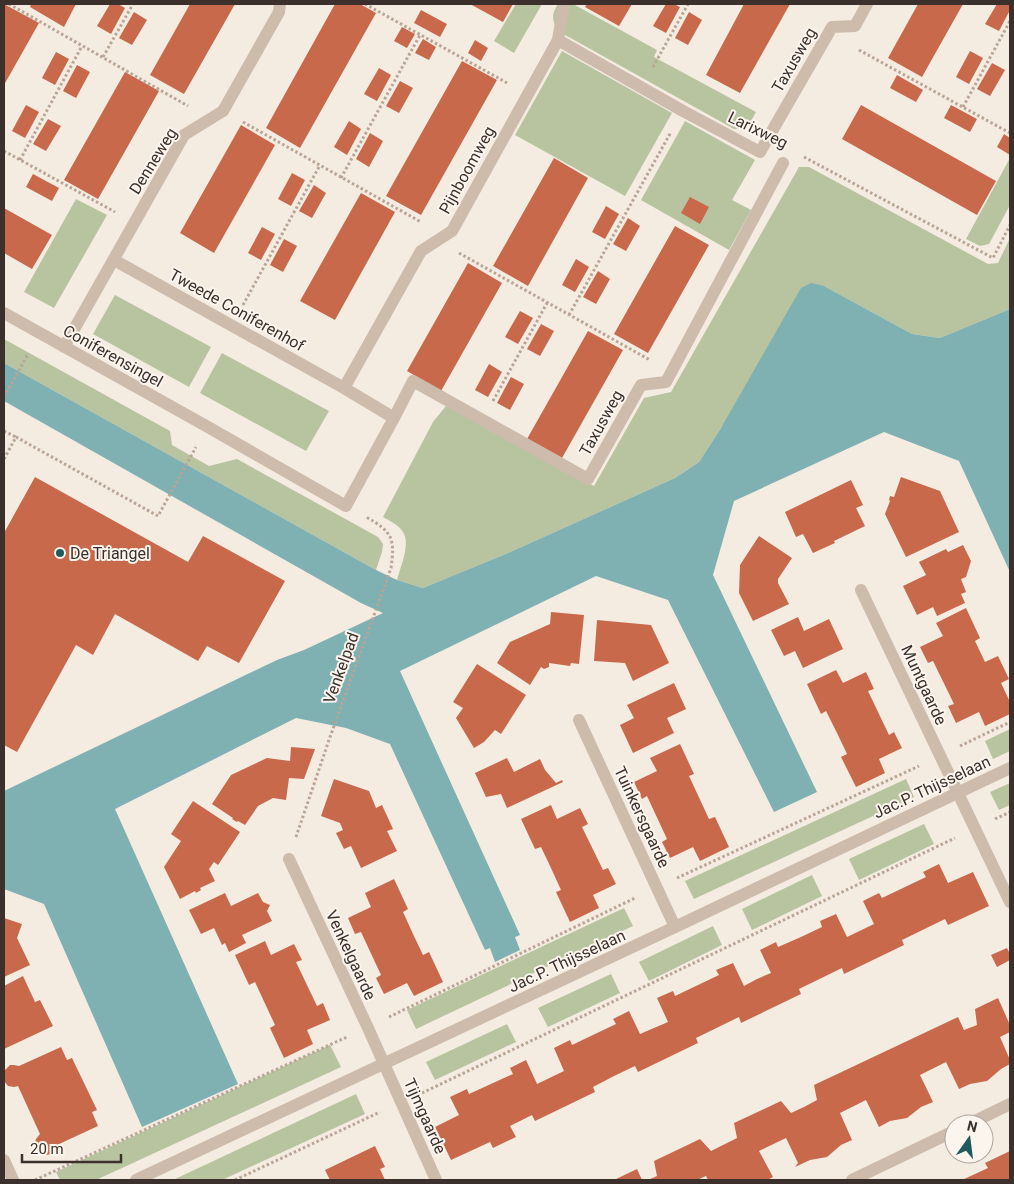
<svg xmlns="http://www.w3.org/2000/svg" width="1014" height="1184" viewBox="0 0 1014 1184" font-family="Roboto,sans-serif">
	<rect width="100%" height="100%" fill="#f4ebe1"/>
	<path fill="#b8c4a0" d="M516,4H542L514,53L494,41Z
		M558,4H573L657,50L654,57L756,112C749,124 749,130 734,129L558,31C552,20 551,15 558,4Z
		M562,51L672,113L625,196L515,135Z
		M685,121L755,160L732,200L751,210L729,250L641,200Z
		M1010,158V205L989,244L980,246L966,239Z
		M799,167H809L988,264L998,263L1010,238V309L940,338L912,334L824,286L721,428L699,462L675,478L508,553L423,588L397,580C400,568 410,546 404,534C401,526 390,521 383,517L433,422L446,406L594,486L644,398L671,392Z
		M76,199L107,215L54,308L24,292Z
		M115,295L211,347L189,387L93,334Z
		M4,339L170,431L172,445L209,466L237,459L378,537L383,544L382,552L376,570L4,363Z
		M222,353L329,411L306,451L200,393Z
		M1010,729V751L993,759L985,741Z
		M906,779L914,797L694,899L685,881Z
		M1010,783V805L999,810L990,792Z
		M924,824L934,844L859,880L849,859Z
		M812,875L822,896L752,930L742,909Z
		M624,908L633,926L416,1029L407,1010Z
		M713,926L722,945L649,981L639,962Z
		M611,974L620,993L548,1027L538,1008Z
		M507,1024L516,1042L435,1080L426,1062Z
		M330,1045L341,1067L96,1180H60L56,1172Z
		M356,1094L365,1114L222,1180H173Z"/>
	<path fill="#7fb0b2" d="M811,283L824,286L912,334L940,338L1010,309V572L959,461L884,432L734,501L713,575L817,792L774,812L668,600L596,576L400,671L520,935L515,937L520,950L495,962L490,948L485,950L390,744L346,728L296,718L115,809L238,1084L142,1127L44,904L4,889V791L277,660L304,650L383,613L361,603L4,401V363L376,570L397,580L423,588L508,553L675,478L699,462L721,428L801,288Z"/>
	<path fill="#c8694b" d="M4,4L39,23L4,85Z
		M31,4H76L64,27L30,7Z
		M110,4H118L125,8L111,34L97,26Z
		M190,4H235L184,94L150,75Z
		M335,4H360L376,13L300,148L266,128Z
		M470,4H513L503,22Z
		M587,4H632L619,26L585,7Z
		M666,4H674L680,7L666,33L653,26Z
		M744,4H790L740,93L706,75Z
		M918,4H963L922,77L888,58Z
		M997,4H1010V10L999,31L985,24Z
		M421,10L447,24L440,37L414,23Z
		M134,12L147,20L132,45L119,38Z
		M689,12L702,20L688,45L675,38Z
		M402,27L415,34L407,48L394,41Z
		M423,39L436,47L429,60L415,53Z
		M475,40L488,48L481,61L468,53Z
		M970,51L983,58L969,84L956,77Z
		M56,52L69,59L55,85L42,78Z
		M462,61L497,80L421,215L386,196Z
		M992,63L1005,70L990,96L977,89Z
		M77,65L90,72L76,98L63,91Z
		M379,68L391,75L377,101L364,94Z
		M125,72L159,91L98,199L64,180Z
		M897,75L923,90L916,102L890,88Z
		M400,81L413,88L399,113L386,106Z
		M26,105L39,112L25,138L12,131Z
		M861,105L996,181L977,215L842,139Z
		M951,105L977,119L970,132L944,118Z
		M48,119L61,126L46,151L33,144Z
		M349,121L361,129L347,155L334,147Z
		M241,125L275,145L214,253L180,233Z
		M370,133L383,141L369,167L356,159Z
		M1004,134L1010,138V155L997,147Z
		M554,158L588,178L528,286L493,266Z
		M292,173L305,180L291,206L278,199Z
		M33,174L59,188L52,201L26,187Z
		M314,185L326,193L312,218L299,211Z
		M361,193L395,212L335,320L300,301Z
		M690,197L709,207L700,224L681,213Z
		M606,206L619,214L605,239L592,232Z
		M4,208L52,235L32,269L4,253Z
		M628,218L640,226L626,251L613,244Z
		M675,226L709,245L648,353L614,334Z
		M262,227L275,234L261,260L248,253Z
		M284,239L297,246L283,272L270,265Z
		M576,259L589,267L575,292L562,285Z
		M468,263L502,283L441,391L407,371Z
		M598,271L610,279L596,304L583,297Z
		M520,311L533,318L518,344L505,337Z
		M541,324L554,331L540,356L527,349Z
		M588,331L623,350L562,458L527,439Z
		M489,364L502,372L488,397L475,390Z
		M511,377L524,384L510,410L497,403Z
		M35,477L188,562L203,536L285,581L239,663L207,646L198,661L115,614L93,655L76,645L17,752L4,745V533Z
		M901,477L940,491L959,532L906,557L885,514L890,501L889,500L890,496L894,497Z
		M851,480L863,505L856,508L865,526L834,541L835,543L813,553L803,534L796,537L785,512Z
		M759,536L792,558L778,579V583L789,604L753,621L739,593L740,565Z
		M963,545L971,561L966,577L961,579L966,592L961,594L965,603L937,616L933,607L917,615L903,586L926,575L919,562L946,549L948,552Z
		M966,608L980,638L975,641L985,662L998,656L1009,679L1001,683L1010,702V714L985,726L979,712L956,723L948,706L954,704L933,661L928,663L920,647L943,636L936,623Z
		M551,612L584,615L579,664L571,663L570,666L549,663V667L544,669L541,667L530,685L497,663L510,642L550,624Z
		M798,617L804,631L829,619L843,649L803,668L795,651L784,656L771,630Z
		M597,620L651,625L669,663L633,681L625,663L594,661Z
		M477,664L526,695L501,734L495,730L484,742L474,748L456,718L463,708L453,702Z
		M836,670L843,683L866,672L874,689L868,691L889,735L894,732L902,748L879,759L885,773L856,787L841,757L847,754L837,733L826,711L821,714L807,684Z
		M674,683L686,709L667,718L674,733L633,753L620,725L634,718L627,705Z
		M680,744L694,774L689,776L709,819L715,817L729,847L700,861L693,847L670,858L662,842L667,839L647,796L642,799L634,782L657,771L650,758Z
		M291,747L315,749L304,779L289,778L286,800L273,798L258,806L245,825L238,821L237,822L232,819L233,818L212,804L231,775L267,758L290,761Z
		M507,758L514,772L540,759L545,770L556,783L562,780L563,782L507,808L501,794L486,797L475,773Z
		M334,779L369,791L376,808L382,805L393,829L387,831L397,851L361,868L351,846L344,849L336,833L343,830L340,823L321,816Z
		M193,801L240,832L218,865L214,862L209,869L215,881L200,888L201,890L196,893L195,891L180,899L164,867L181,841L171,834Z
		M551,805L557,819L580,808L588,824L582,827L603,870L608,868L616,884L593,895L599,908L570,922L556,892L561,890L551,868L541,847L535,849L521,819Z
		M939,864L948,883L973,872L989,906L948,925L945,919L902,940L904,945L844,974L842,968L799,989L801,994L741,1023L739,1017L696,1038L698,1043L638,1072L635,1066L614,1076L593,1087L595,1092L535,1121L532,1115L510,1126L516,1137L493,1148L490,1142L451,1160L435,1127L459,1115L450,1097L467,1089L469,1094L513,1074L510,1068L526,1060L537,1084L564,1071L554,1048L570,1040L572,1045L616,1024L613,1019L629,1011L640,1034L668,1022L657,998L673,991L675,996L719,975L716,970L733,963L744,986L757,979L771,973L760,950L776,942L778,947L801,937L822,927L820,921L836,914L847,937L874,924L863,901L879,893L882,898L926,877L923,872Z
		M394,879L408,909L403,912L413,934L423,955L429,952L443,982L414,996L407,983L384,994L376,978L381,975L361,932L355,934L348,918L371,907L365,893Z
		M225,893L231,906L258,893L263,902L270,905L267,911L272,921L242,935L246,943L229,952L225,943L222,945L214,928L201,934L189,910Z
		M4,918L22,924L17,938L30,965L4,977Z
		M265,941L271,955L294,944L302,960L296,962L317,1006L323,1003L330,1020L307,1030L313,1044L284,1058L270,1028L275,1025L255,982L249,985L235,955Z
		M1007,948L1010,954V960L997,967L991,955Z
		M23,976L35,1002L40,1000L53,1026L4,1049V986Z
		M998,998L1010,1025V1032L1000,1037L1010,1060V1064L1001,1069L987,1081L970,1084L959,1089L946,1062L920,1075L933,1102L921,1107L907,1118L890,1121L879,1127L866,1100L840,1113L852,1140L841,1145L827,1157L810,1160L795,1167L798,1163L786,1138L759,1151L773,1177L767,1180H708L706,1176L697,1180H648L657,1176L654,1161L700,1139L711,1151L737,1138L734,1123L781,1101L791,1113L804,1107L817,1100L814,1085L958,1017L964,1030L977,1025L975,1009Z
		M61,1047L67,1060L72,1058L97,1110L92,1112L98,1126L57,1145L56,1148L52,1154L46,1155L40,1154L36,1149L35,1143L36,1139L40,1134L18,1086L14,1087L8,1086L4,1081V1071L10,1065H14L19,1066Z
		M375,1146L385,1167L380,1169L385,1180H330L325,1170Z
		M1010,1151V1180H962L988,1168L985,1163Z
		M637,1169L642,1180H614Z"/>
	<g fill="none" stroke-linecap="round" stroke-linejoin="round">
		<path stroke="#b9a596" stroke-width="3" stroke-dasharray="2.5 2.5" stroke-linecap="butt" d="M9,4L188,106
			M365,4L509,84
			M859,50L1010,133
			M103,57L133,4
			M653,67L688,4
			M963,107L1010,21
			M243,122L421,222
			M4,151L115,212
			M804,157L993,258L1010,225
			M20,160L82,46
			M341,178L420,35
			M459,253L650,360
			M243,305L320,165
			M569,315L671,132
			M4,397L28,354
			M493,401L547,303
			M4,431L16,437
			M4,459L16,437L158,516L196,447
			M960,746L1010,722
			M995,819L1010,812
			M296,837L329,740L391,568C395,539 393,532 366,517
			M677,878L919,766
			M389,1017L635,898
			M422,1093L955,838
			M35,1180L347,1037
			M235,1180L380,1112"/>
		<path stroke="#cdbbac" stroke-width="12" d="M558,40L683,111L760,152L832,27L855,26L867,4
			M4,313L208,427L346,506L394,418L344,388L114,260
			M64,347L184,135L223,111L279,12L280,4
			M344,388L421,251L452,231L558,40L564,4
			M394,418L413,381L588,479L641,385L666,382L783,163
			M861,590L1010,902
			M579,720L675,927
			M289,859L368,1028L436,1180
			M969,1124L1010,1104
			M4,1160L13,1180
			M136,1180L675,927L1010,768
			M852,1180L954,1131"/>
	</g>
	<circle fill="#1f5a5e" stroke="#fbf5ee" stroke-width="2" cx="60" cy="553" r="5"/>
	<g text-anchor="middle" dominant-baseline="central" stroke-width="4" stroke-linejoin="round" paint-order="stroke">
		<g font-size="16" fill="#3b302b" stroke="#fbf5ee">
			<text transform="translate(794 60) rotate(-60)">Taxusweg</text>
			<text transform="translate(758 130) rotate(26)">Larixweg</text>
			<text transform="translate(153 161) rotate(-58)">Denneweg</text>
			<text transform="translate(467 170) rotate(-61)">Pijnboomweg</text>
			<text transform="translate(237 310) rotate(29)">Tweede Coniferenhof</text>
			<text transform="translate(113 356) rotate(29)">Coniferensingel</text>
			<text transform="translate(601 423) rotate(-61)">Taxusweg</text>
			<text transform="translate(341 668) rotate(-70)">Venkelpad</text>
			<text transform="translate(924 685) rotate(65)">Muntgaarde</text>
			<text transform="translate(932 787) rotate(-25)">Jac.P. Thijsselaan</text>
			<text transform="translate(642 817) rotate(65)">Tuinkersgaarde</text>
			<text transform="translate(351 955) rotate(65)">Venkelgaarde</text>
			<text transform="translate(567 961) rotate(-25)">Jac.P. Thijsselaan</text>
			<text transform="translate(425 1116) rotate(66)">Tijmgaarde</text>
		</g>
		<g font-size="16" fill="#3b302b" stroke="#fbf5ee" text-anchor="start">
			<text x="70" y="553">De Triangel</text>
		</g>
	</g>
	<rect width="1014" height="1184" fill="none" stroke="#3b302b" stroke-width="10"/>
	<g transform="translate(969 1139) rotate(14)"><circle r="24" fill="#fbf5ee" stroke="#aea6a0"/>
	<path d="M0-4L9 19L0 12L-9 19Z" fill="#1f5a5e"/>
	<text y="-8" font-size="14" font-weight="bold" text-anchor="middle" fill="#3b302b">N</text>
	</g>
	<path d="M22 1154v8h99v-8" fill="none" stroke="#3b302b" stroke-width="2.5"/>
	<text x="30" y="1154" font-size="15" fill="#3b302b" stroke="#fbf5ee" stroke-width="4" paint-order="stroke">20 m</text>
</svg>
